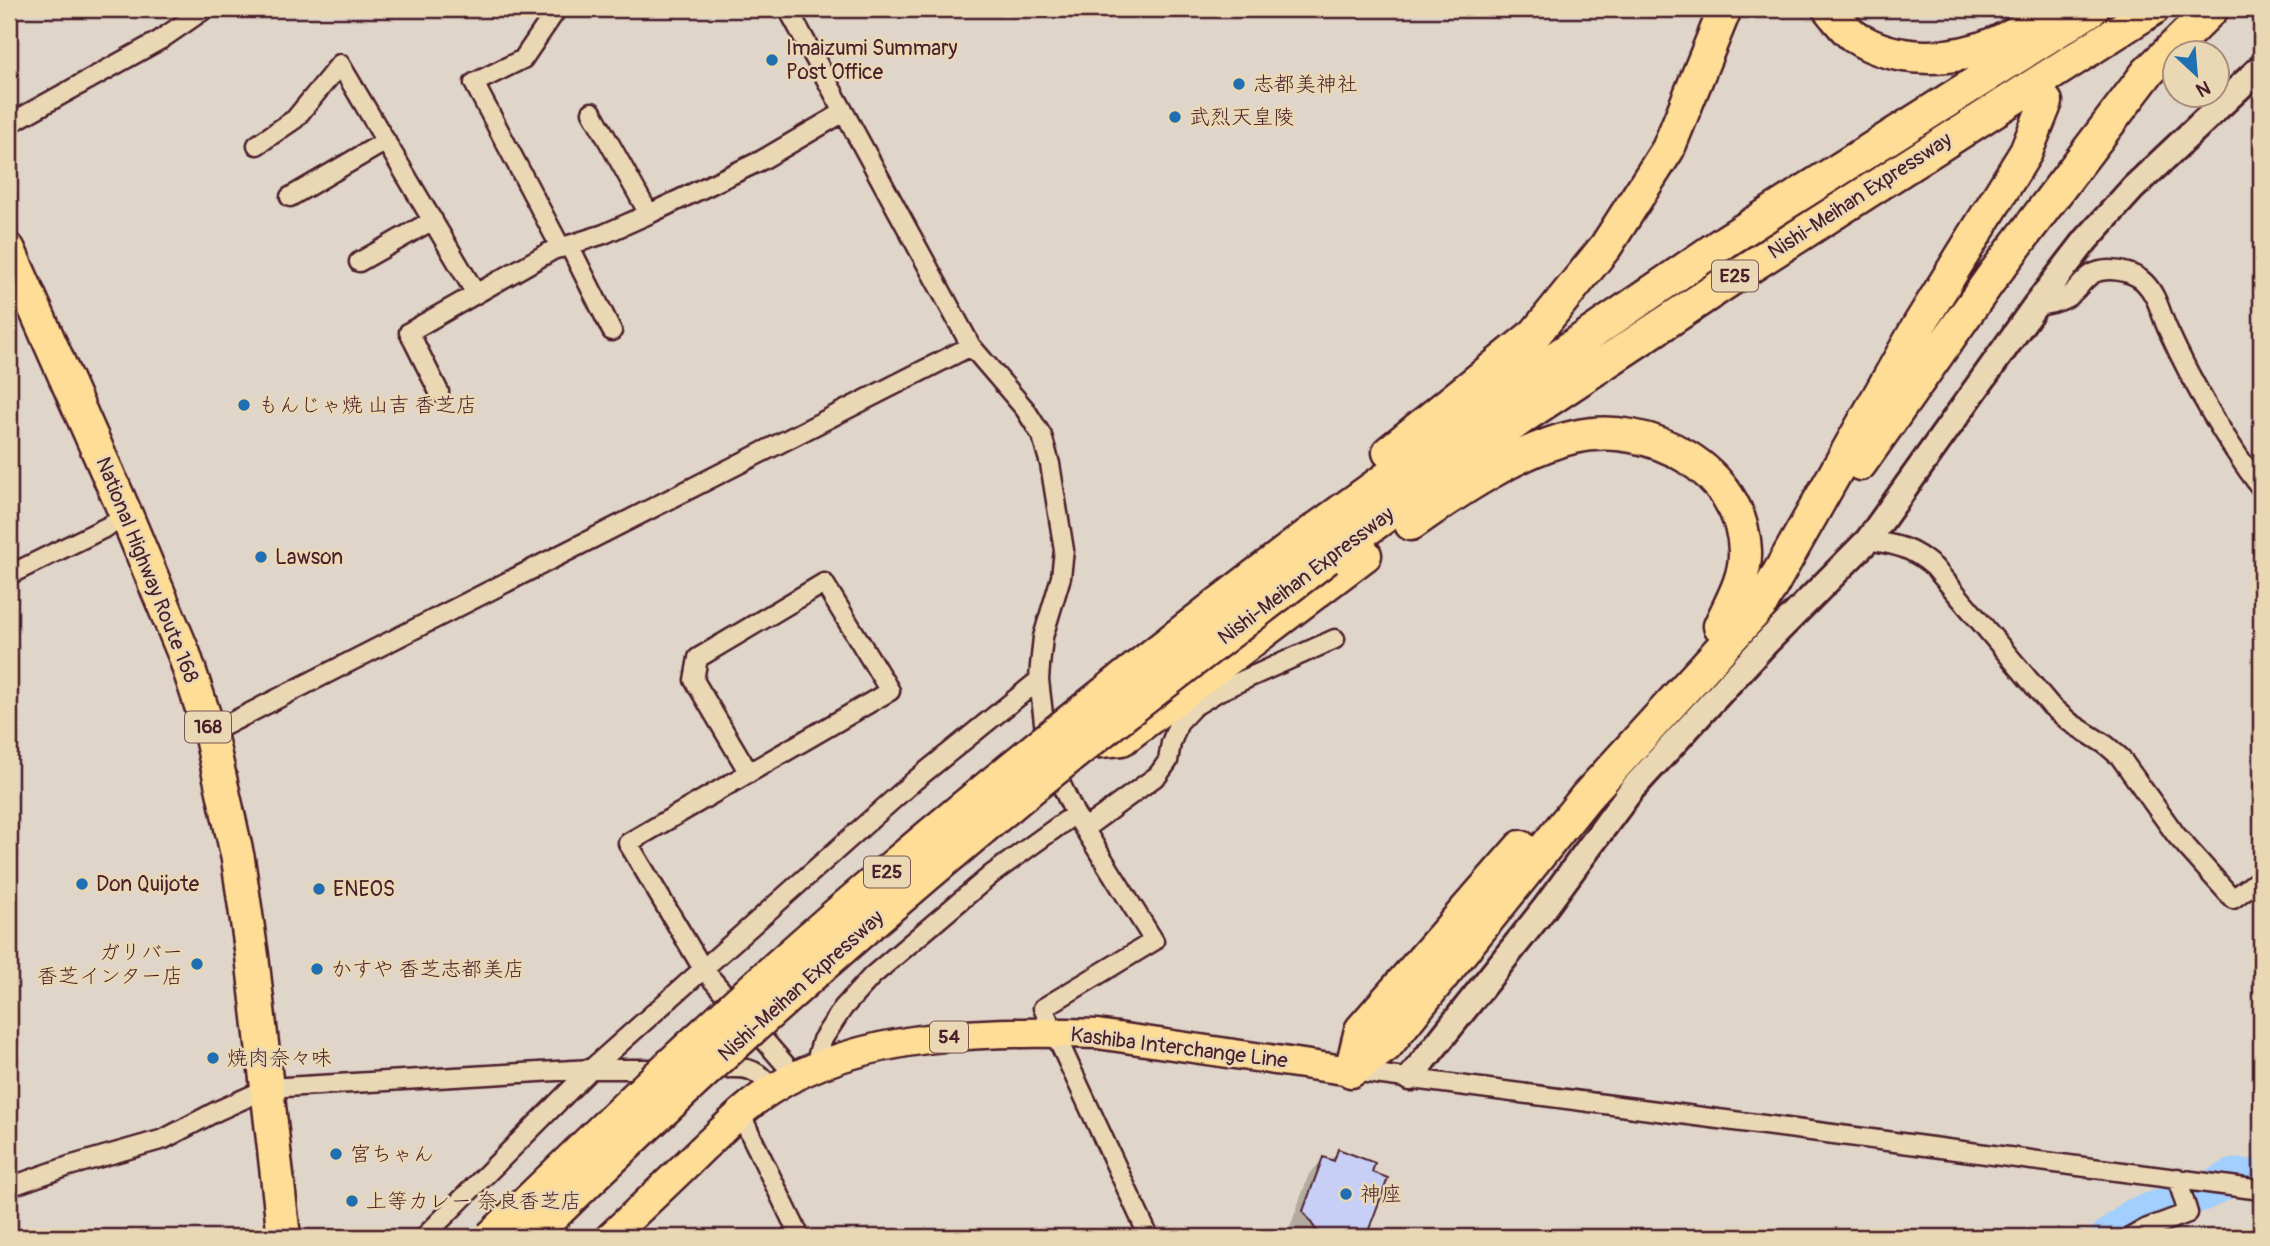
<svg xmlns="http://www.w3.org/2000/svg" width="2270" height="1246" viewBox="0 0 2270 1246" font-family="Pangolin,'Klee One',sans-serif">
	<rect width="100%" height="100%" fill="#e0d5c9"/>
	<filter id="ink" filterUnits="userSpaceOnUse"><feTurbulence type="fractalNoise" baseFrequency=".0143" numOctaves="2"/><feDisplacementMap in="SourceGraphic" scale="14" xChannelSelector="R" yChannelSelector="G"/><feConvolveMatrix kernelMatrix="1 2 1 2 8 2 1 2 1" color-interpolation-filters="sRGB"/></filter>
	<g filter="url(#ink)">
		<path fill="#0003" d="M1339,1151L1370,1173L1385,1179L1364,1237H1297L1290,1227L1309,1174L1324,1159L1329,1161Z"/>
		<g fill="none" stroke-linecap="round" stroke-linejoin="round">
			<path stroke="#a2cffd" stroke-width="37" d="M2109,1237L2134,1217L2204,1192L2234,1177L2261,1178"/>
		</g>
		<path fill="#c8cff7" stroke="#4a1f2b" stroke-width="2" d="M1338,1149L1375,1163L1372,1172L1388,1178L1366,1237H1321L1303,1211L1323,1157L1334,1161Z"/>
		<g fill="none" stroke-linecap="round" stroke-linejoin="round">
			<path stroke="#c2b1a9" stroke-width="32" stroke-dasharray="32 16" stroke-linecap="butt" d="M2021,118L2039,23"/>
			<g stroke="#4a1f2b" stroke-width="23">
				<path id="street" d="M788,9L971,346L1025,409L1042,436L1050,464L1064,550L1061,577L1043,637L1040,666L1039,680L1048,757L1075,814L1154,941L1043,1008L1149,1237
					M555,12L523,59L474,83L561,248
					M592,112L649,214
					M9,124L160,40L205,9
					M257,145L295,119L340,64L476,294
					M290,197L386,141
					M569,245L612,331
					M359,262L433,220
					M2035,306C2046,305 2057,303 2066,298C2084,287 2084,270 2110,270C2121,270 2136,274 2144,282C2158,296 2160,313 2168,330C2192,383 2226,442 2261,488
					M439,392L409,332L553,250L604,234L649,214L762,160L844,112
					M1868,540C1897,545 1911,547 1934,567L2051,706L2071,723L2106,745L2120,757L2176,835L2233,899L2261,878
					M9,575L127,517
					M210,733L971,346
					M749,773L694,680L698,658L824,583L890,691L628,843L703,969L796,1077
					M1084,829L1158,775L1168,761L1171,743L1179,722L1193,707L1219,691L1335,639
					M710,1069C738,1068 755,1062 772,1090
					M814,1069L822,1040L843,1008L872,976L992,874L1075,814
					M1352,1071L2261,1190
					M740,1113L800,1237
					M9,1187L69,1166L164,1139L217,1111L268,1088L591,1069H668
					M424,1237L591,1069L914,781L1039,680
					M2131,1237L2145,1229L2188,1213L2177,1178"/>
			</g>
			<g stroke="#4a1f2b" stroke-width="30">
				<path id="secondary" d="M1410,1078L1544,909L1632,789L1766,643L1868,540L2035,306L2086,240L2133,188L2261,67"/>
			</g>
			<g stroke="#4a1f2b" stroke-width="33">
				<path id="primary" d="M610,1237C641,1208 672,1179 702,1149C724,1129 745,1106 771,1090C861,1032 993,1030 1097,1034L1351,1071"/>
			</g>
			<g stroke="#4a1f2b" stroke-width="37">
				<path id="highway" d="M1829,9C1837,18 1845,30 1855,37C1896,63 1952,62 1996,43C2012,36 2028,25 2043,16
					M9,250L127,517L184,654L210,733L238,859L252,956L284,1237
					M1389,452L1535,334L1606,246L1668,149L1725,9
					M1860,464L1992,277L2147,73L2212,9
					M1411,524C1456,492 1520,449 1574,437C1649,420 1742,469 1745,551C1746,578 1731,602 1720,626
					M1308,535L1507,391L1726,241L2092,9
					M1327,558L1523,417L1742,272L2153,9
					M1090,742L1122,739L1365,555
					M1351,1071L1386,1046L1586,797L1760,606L1919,325L2026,152L2046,102
					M1351,1071L1361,1030L1521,847"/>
			</g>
			<use href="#street" stroke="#ead8b5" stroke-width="18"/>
			<use href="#secondary" stroke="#ead8b5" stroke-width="24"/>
			<use href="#primary" stroke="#fedd96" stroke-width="28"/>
			<use href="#highway" stroke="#fedd96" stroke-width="32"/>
			<g stroke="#4a1f2b" stroke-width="37" stroke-linecap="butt">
				<path id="highway-bridge" d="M491,1237C609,1122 727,1008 852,901C1000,774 1153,653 1308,535
					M531,1237C676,1095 826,959 982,829C1094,735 1211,647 1327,558"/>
			</g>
			<use href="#highway-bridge" stroke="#fedd96" stroke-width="32"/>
		</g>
	</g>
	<g fill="#1f6fb2" stroke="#ead8b5" stroke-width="2.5">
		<circle cx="772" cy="60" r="7"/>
		<circle cx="1239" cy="84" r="7"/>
		<circle cx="1175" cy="117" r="7"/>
		<circle cx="244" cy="405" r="7"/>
		<circle cx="261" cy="557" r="7"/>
		<circle cx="82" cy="884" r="7"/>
		<circle cx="319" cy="889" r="7"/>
		<circle cx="197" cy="964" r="7"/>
		<circle cx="317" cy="969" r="7"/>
		<circle cx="213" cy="1058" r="7"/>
		<circle cx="336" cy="1154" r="7"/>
		<circle cx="1346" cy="1194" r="7"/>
		<circle cx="352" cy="1201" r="7"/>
	</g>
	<g text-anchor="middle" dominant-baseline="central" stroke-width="5" stroke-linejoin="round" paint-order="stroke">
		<g fill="#ead8b5" stroke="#7a5654" stroke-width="2">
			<rect x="1712" y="260.5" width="46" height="31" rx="5"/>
			<rect x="185" y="711.5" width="46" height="31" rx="5"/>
			<rect x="864" y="856.5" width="46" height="31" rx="5"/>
			<rect x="930" y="1021.5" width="38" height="31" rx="5"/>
		</g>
		<g font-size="19" font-weight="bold" fill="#4a1f2b">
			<text x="1735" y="276">E25</text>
			<text x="208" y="727">168</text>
			<text x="887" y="872">E25</text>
			<text x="949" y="1037">54</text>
		</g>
		<g font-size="21" fill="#4a1f2b" stroke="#ead8b5" text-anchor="start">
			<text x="786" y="48">Imaizumi Summary<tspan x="786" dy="24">Post Office</tspan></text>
			<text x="1253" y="84">志都美神社</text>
			<text x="1189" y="117">武烈天皇陵</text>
			<text x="258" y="405">もんじゃ焼 山吉 香芝店</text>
			<text x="275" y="557">Lawson</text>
			<text x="96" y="884">Don Quijote</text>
			<text x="333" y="889">ENEOS</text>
			<text x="183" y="952" text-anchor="end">ガリバー<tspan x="183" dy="24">香芝インター店</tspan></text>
			<text x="331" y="969">かすや 香芝志都美店</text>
			<text x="227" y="1058">焼肉奈々味</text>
			<text x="350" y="1154">宮ちゃん</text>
			<text x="1360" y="1194">神座</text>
			<text x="366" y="1201">上等カレー 奈良香芝店</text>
		</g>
		<g font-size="21" fill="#4a1f2b" stroke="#ead8b5">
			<text transform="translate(1860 196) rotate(-33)">Nishi-Meihan Expressway</text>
			<text transform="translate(147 570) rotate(68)">National Highway Route 168</text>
			<text transform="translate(1306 576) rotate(-37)">Nishi-Meihan Expressway</text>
			<text transform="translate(801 986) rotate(-42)">Nishi-Meihan Expressway</text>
			<text transform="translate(1179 1048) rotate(7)">Kashiba Interchange Line</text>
		</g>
	</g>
	<rect width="2270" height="1246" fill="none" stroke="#ead8b5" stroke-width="35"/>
	<rect x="18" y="18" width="2235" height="1211" fill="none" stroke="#4a1f2b" stroke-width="2.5" filter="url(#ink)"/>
	<g transform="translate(2196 74) rotate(154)"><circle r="33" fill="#ead8b5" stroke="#aa8e7e" stroke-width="2"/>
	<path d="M0-5L12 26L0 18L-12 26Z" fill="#1f6fb2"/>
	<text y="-10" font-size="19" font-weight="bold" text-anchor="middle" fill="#4a1f2b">N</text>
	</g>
</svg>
